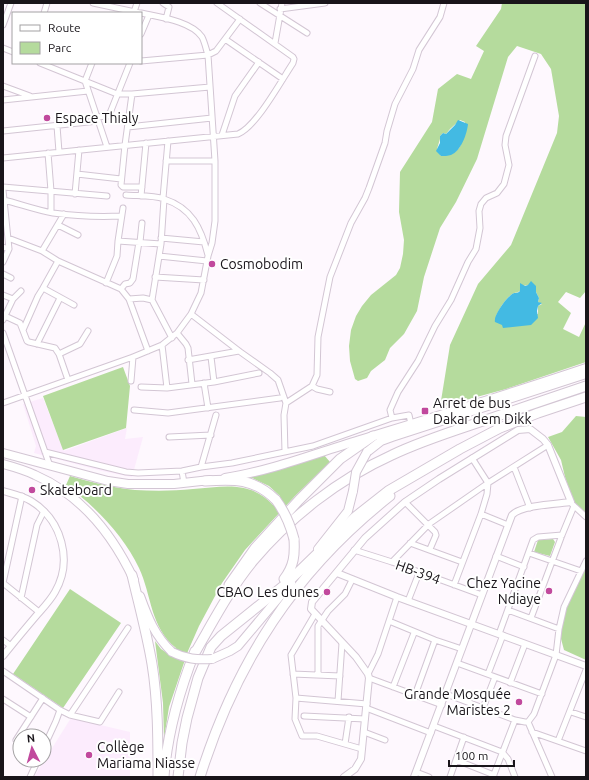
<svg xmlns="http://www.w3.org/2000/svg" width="589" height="780" viewBox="0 0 589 780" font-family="Ubuntu,sans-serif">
	<rect width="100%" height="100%" fill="#fef8fe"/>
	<path fill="#fcecfd" d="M43,398L64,451L127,428L125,439L143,437L132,477L102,471L34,453L36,446L23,404Z
		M71,718L130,732V777H34Z"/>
	<path fill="#b5db9d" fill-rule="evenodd" d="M502,3H586V291L580,298L566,292L558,302L571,313L563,329L579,337L586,322V362L506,389L440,407L450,345L478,284L511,245L557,133L559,116L551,69L541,54L517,46L508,57L477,159L456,202L440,228L424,277L417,311L404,334L390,348L385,360L371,371L367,378L358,381L355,379L350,361L349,346L351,330L356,316L362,306L371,295L396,275L400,268L403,254L404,240L399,212L400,172L432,122L438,89L457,74L471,79L484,51L476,46L501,9ZM460,120L465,122C462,141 464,154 441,156L437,149L440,139V136L443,133L446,134L450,129ZM521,284L523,286L528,285L536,292L539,298L538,302L542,304L538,306V314L496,316C500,308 506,297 514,293C516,293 518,292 520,291Z
		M123,367L130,386L126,428L63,450L43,396Z
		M576,416L586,417V514L574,503L565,477L561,460L548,437L562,432Z
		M324,455L330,462L295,496L245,550L222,583L199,626L188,651L169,707L164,739L163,703L155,641L161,649L173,657L176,648C150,627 152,596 139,568C124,536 94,505 66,485L70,476C91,482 113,488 135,490C154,491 174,491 193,489C223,487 250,480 273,505L280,496L269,486L250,477Z
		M553,539L555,542L550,556L534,552L538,540Z
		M586,564V660L564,650L560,635L563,613Z
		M70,589L121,623L63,708L13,674Z"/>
	<path fill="#43bae3" d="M458,120L468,124C467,134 461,151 451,155C448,156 444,156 441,156L436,151L440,143V136L443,133L446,134L455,125Z
		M531,281L536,286V292L539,298L538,302L542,303L538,306L537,311L538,318L531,325L503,328L502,325L495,322C493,316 507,296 514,293C516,293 518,293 520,291V283L525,286L528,285Z"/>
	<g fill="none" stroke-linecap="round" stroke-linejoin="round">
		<g stroke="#d3c6d4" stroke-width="7">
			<path id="minor" d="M93,3L140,13
				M163,3L169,7L166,19
				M260,3L307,33
				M280,9L325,3
				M134,12L137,3
				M44,13L47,3
				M3,25L11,3
				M141,34L149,15
				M225,39L283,79
				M275,43L282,3
				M3,48L13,52
				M141,61L208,55L216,51L240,19
				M40,63L117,94H132L210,87
				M92,63L85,81L107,147
				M3,86L30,96
				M132,94L125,145L121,185L123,187H142
				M3,100L88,91
				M97,117L108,116L110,113L130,63
				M57,126L59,152
				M128,127L212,118
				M3,131L98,121
				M222,135L235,96L259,62
				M48,153L51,191V212
				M3,158L238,134C256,127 281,81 293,63L294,59L293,57L217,3
				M166,161H215
				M77,174L121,179
				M3,187L107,196
				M3,190L9,249L3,262
				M75,194L79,150
				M126,195C138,196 153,195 164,199C192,208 201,228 208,255
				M141,196L146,143
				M163,198L168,141
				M164,199L161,244L152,300L172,338
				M4,200C20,204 36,210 53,213C75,216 98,217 121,216
				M58,225L78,235
				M8,238L42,251L58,261L121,289L129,299L148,351
				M161,238L204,242
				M118,241L161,244
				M140,242L142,223
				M3,247L9,249
				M42,251L64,214
				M159,256L207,261
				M58,261L43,288L74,305
				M3,274L11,278
				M155,277L204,280
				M106,283L117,256L118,241L123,208
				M121,289L125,284L130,283L133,279L139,242
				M3,295L13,299
				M129,299L143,298L152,300
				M191,314L239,351L270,373L278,380L286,403
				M5,316L20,323L27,341L29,342L55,348L59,354L68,380
				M3,320L13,299L21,291
				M23,330L38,296L43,288
				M3,333L50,466
				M177,333L186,344L188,348L192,384
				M37,344L60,298
				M59,354L80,344L88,331
				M211,357L214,382
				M188,360L239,351
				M131,381L133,357
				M204,383L208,408
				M312,386L317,375L318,337L330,277L351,223L365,198L369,188L385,143L387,131L395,104L413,69L419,50L440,17L444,3
				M141,387L167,388L162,345
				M167,388L214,382L259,373
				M3,403L133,357L162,345L177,333L191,314L201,293L208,256L212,243L215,221V161L208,55C206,49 205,43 202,37C191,21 159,17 141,13
				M134,410L168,413L280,398
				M392,418L390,410L398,392L418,361L435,326L451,300L468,262L476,249L480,228L479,211L481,204L486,198L497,193L504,184L509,165L505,145L506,136L535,56
				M169,437L211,435
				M45,452L126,472L138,473L182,471L201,467L232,463L313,446L392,418L409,415L411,424
				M285,452L284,415L286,403L312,386L317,389L330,392
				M201,467L216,415
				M514,467L530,508
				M182,471L184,483
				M405,502L435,532L436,535L430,549
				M572,504L586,517
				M481,514L508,525
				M410,543L462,562
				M354,550L392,562L482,595
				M529,553L581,571
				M496,556L524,567
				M392,562L429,524L488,483L548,445
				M3,583L22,496
				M3,583L39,612
				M454,585L481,514L487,494L488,483L472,458
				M21,598L37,525L44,511
				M408,601L419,573
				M508,610L559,629
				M315,614L291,655L296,698L295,719L302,736H317L362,749
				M531,618L562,535L574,506
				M389,621L435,640L462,649
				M499,634L533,540L538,537L562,535
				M3,640L11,646
				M457,663L542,694
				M3,671L60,710L70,715L100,722L119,692
				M293,674L340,676
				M368,674L378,654L397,597
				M488,674L503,635
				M318,675V626L328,611L345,594L352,580
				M369,678L442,705
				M510,683L525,644
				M393,687L414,633
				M446,694L515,720L525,722H528L534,714L556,655L559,629L564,607L586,561
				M415,695L435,640
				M296,698L367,704
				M3,699L31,717
				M338,701L342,643
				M366,708L431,733
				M483,708L495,677
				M571,712L586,717
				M70,715L128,628
				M304,716L365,719
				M528,722L552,777
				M434,726L502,752L508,759L515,777
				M364,732L385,740
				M532,732L586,751
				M558,741L586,670
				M20,743L16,740L43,698
				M345,744L349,717
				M44,747L56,721L60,710
				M456,760L494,775
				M416,772L429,777
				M30,777L38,760
				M450,777L464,737
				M493,777L515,720"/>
		</g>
		<g stroke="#d3c6d4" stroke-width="8">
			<path id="tertiary" d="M3,491C13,494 23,496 31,501C62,520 73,561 55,592C50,601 43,608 36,616C25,629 14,642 3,656
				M337,573L397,597L586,666
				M344,777L355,769L361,759L369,678L368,674L356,657L311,609L312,602L365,538L405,502L439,479L518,430L530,429L543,439L548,445L571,502C556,504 522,505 512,515L414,777"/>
		</g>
		<g stroke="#d3c6d4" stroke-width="10">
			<path id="trunk" d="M367,452L381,441L392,437L586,374
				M3,453L108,481L128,484H174L210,480
				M3,464C14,467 25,470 35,475C81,495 113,535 134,580
				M225,478C271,471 319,452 363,439C437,416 512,393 586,368
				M318,549L348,511L353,491
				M140,596C148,618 155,636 172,652
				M212,659L230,651L238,646L291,583"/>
		</g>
		<g stroke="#d3c6d4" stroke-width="11">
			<path id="motorway" d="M205,481C234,479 254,478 276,500
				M132,575C139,605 147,634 152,664C158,701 158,740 158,777
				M284,579C294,566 295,555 294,539
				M229,585L255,548L299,500L340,459L373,436
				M196,651C214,620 230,589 253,561C290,517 339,479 392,455C417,443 444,434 471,425C509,412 548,399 586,386
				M164,777C167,734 179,692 195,651
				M178,777L182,743L187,718L198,678L211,647L221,636L287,583L355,517L388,491L460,449L500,428L538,413L586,397
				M200,777C236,662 295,571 390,496"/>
		</g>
		<use href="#minor" stroke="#fff" stroke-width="5"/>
		<use href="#tertiary" stroke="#fff" stroke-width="6"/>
		<use href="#trunk" stroke="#fff" stroke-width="8"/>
		<use href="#motorway" stroke="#fff" stroke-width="9"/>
		<g stroke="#d3c6d4" stroke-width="10" stroke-linecap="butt">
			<path id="trunk-bridge" d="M353,491L356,472L367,452
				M172,652C186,659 197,660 212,659"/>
		</g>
		<g stroke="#d3c6d4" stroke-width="11" stroke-linecap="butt">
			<path id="motorway-bridge" d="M276,500C285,512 290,524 294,539"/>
		</g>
		<use href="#trunk-bridge" stroke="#fff" stroke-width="8"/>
		<use href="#motorway-bridge" stroke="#fff" stroke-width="9"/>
	</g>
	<g fill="#c1499d" stroke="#fff" stroke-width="1.5">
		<circle cx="47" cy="118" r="4"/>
		<circle cx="212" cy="264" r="4"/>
		<rect x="421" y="407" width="8" height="8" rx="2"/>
		<circle cx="32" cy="490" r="4"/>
		<circle cx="549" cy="591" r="4"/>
		<circle cx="327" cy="592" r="4"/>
		<circle cx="519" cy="702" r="4"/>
		<circle cx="89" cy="755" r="4"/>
	</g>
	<g text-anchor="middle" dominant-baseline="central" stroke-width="4" stroke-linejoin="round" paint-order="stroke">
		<g font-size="14" fill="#19151a" stroke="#fff" text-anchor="start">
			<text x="55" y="118">Espace Thialy</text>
			<text x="220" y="264">Cosmobodim</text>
			<text x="433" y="403">Arret de bus<tspan x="433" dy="16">Dakar dem Dikk</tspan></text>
			<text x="40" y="490">Skateboard</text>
			<text x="541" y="583" text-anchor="end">Chez Yacine<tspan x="541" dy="16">Ndiaye</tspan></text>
			<text x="319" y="592" text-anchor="end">CBAO Les dunes</text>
			<text x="511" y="694" text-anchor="end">Grande Mosquée<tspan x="511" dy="16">Maristes 2</tspan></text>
			<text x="97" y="747">Collège<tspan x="97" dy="16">Mariama Niasse</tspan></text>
		</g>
		<g font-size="14" fill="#19151a" stroke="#fff">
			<text transform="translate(418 572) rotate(20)">HB-394</text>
		</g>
	</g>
	<rect width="589" height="780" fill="none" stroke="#19151a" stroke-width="8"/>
	<rect x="12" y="12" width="130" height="52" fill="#ffffff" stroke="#a3a1a3"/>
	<rect x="20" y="25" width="20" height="6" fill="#ffffff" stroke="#a3a1a3"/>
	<text x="48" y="32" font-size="12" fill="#19151a">Route</text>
	<rect x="20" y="42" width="20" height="12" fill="#b5db9d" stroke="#a3a1a3"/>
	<text x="48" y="52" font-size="12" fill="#19151a">Parc</text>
	<g transform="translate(32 748) rotate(354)"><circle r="19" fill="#ffffff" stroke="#a3a1a3"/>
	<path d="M0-3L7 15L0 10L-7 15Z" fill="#c1499d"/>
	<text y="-6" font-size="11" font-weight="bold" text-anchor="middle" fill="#19151a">N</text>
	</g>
	<path d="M449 760v6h65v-6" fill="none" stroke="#19151a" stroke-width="2"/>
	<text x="455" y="760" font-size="12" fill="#19151a" stroke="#ffffff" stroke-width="3" paint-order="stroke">100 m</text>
</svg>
